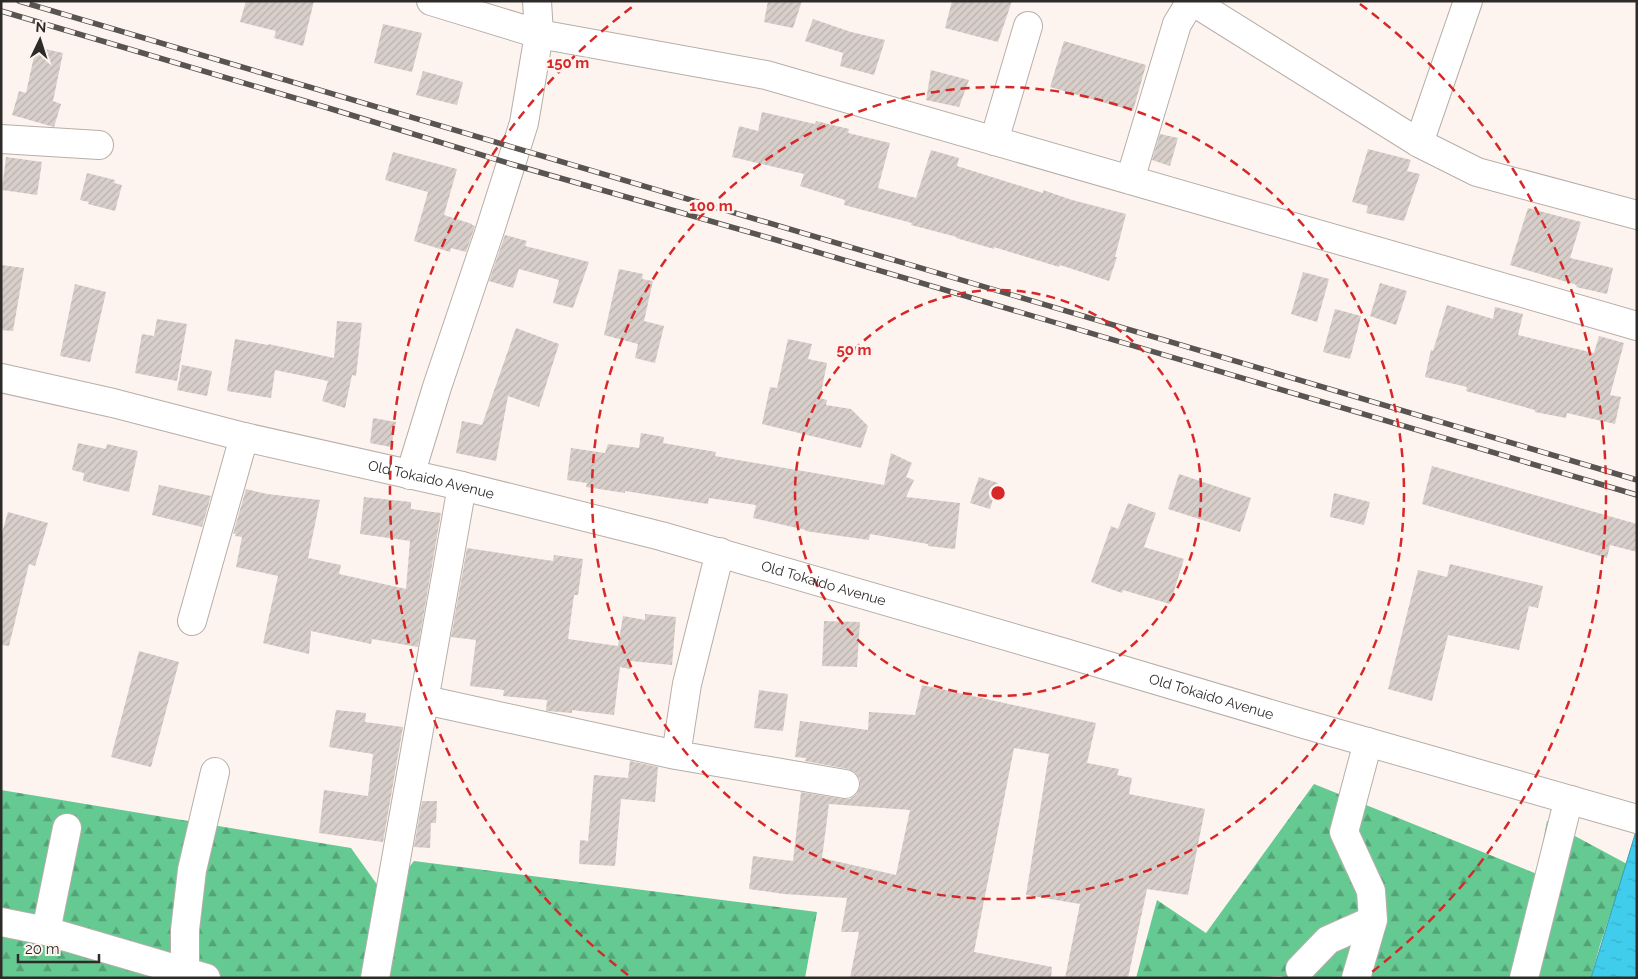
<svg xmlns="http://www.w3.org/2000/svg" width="1638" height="979" viewBox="0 0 1638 979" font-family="Raleway,sans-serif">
	<defs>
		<pattern id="forest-firs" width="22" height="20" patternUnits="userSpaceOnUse" patternTransform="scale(1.25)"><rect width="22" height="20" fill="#65c992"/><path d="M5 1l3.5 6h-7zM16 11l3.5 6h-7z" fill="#54a377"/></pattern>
		<pattern id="water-ripples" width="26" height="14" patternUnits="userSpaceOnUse" patternTransform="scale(1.25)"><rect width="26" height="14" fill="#40cded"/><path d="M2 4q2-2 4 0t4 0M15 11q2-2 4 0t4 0" fill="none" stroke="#38b0cb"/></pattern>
		<pattern id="building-hatch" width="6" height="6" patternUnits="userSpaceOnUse" patternTransform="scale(1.25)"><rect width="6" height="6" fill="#d8cfcb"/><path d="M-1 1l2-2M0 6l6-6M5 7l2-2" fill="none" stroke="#bab2ae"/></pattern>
	</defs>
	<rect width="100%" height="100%" fill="#fdf4ef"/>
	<path fill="url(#forest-firs)" d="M1314,784L1537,874L1547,821L1627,864L1600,945L1591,978H1290L1280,976L1242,978H1136L1157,900L1206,933Z
		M1,790L351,848L386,897L414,861L817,912L805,978H1Z"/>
	<path fill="url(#water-ripples)" stroke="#3a9cb2" d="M1637,828V978H1591Z"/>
	<path fill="url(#building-hatch)" fill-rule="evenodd" d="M246,1H314L303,46L274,38L276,31L240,22Z
		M768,1H802L793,28L764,22Z
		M952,1H1012L998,42L945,28Z
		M813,19L851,32L885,40L874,75L840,66L843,53L805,41Z
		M383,24L422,33L412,72L374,63Z
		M1064,41L1146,65L1133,111L1050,87Z
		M36,47L63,53L53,101L61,104L54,127L12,115L19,91L26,93Z
		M931,70L969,80L959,107L926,100Z
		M423,71L463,82L457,105L416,95Z
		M762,112L815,124L816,121L849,129L848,133L890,143L878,188L916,198L931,150L959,158L957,166L1043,193V190L1072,200L1126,214L1115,257H1117L1109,281L1060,265L1059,267L994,247V249L956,238L957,237L911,225L912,223L844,205L845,200L800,186L804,174L732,157L739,126L758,131Z
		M1160,134L1178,138L1170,166L1152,160Z
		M1368,149L1411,160L1407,171L1420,174L1404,221L1366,213L1368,206L1352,202Z
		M393,152L457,169L444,215L472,224V225L475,226L466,252L451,248L450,252L414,241L428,192L385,180Z
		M6,157L42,162L37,195L2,190Z
		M87,173L115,180L114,183L122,185L115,211L88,204L89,202L80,200Z
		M1528,208L1581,222L1570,258L1613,268L1607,294L1576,287L1577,285L1510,265Z
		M505,235L527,241L525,246L589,262L573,308L553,303L559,280L519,269L513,288L489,281Z
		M1,265L24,268L13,331L1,330Z
		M619,269L643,274L642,279L653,281L644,321L664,326L655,363L635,358L638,344L604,335Z
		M1303,272L1329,279L1317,322L1291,314Z
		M1380,283L1407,291L1396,325L1370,316Z
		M75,284L106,292L90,362L60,356Z
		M1447,305L1493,319L1495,307L1523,314L1518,335L1594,353L1599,336L1624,343L1610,395L1621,397L1615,424L1567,413L1566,418L1535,412V410L1466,391L1467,387L1425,377L1431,350L1433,351Z
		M1335,309L1361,316L1350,359L1323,352Z
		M157,319L187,324L177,381L135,373L142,334L154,336Z
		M337,321L362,323L356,376L352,375L345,408L322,401L328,381L275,370L271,398L227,391L235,339L268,345V344L334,358Z
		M516,328L559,344L539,407L508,396L496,461L456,453L462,421L482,425Z
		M788,339L812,344L808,359L827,363L820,398L827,400L826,405L851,409L868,426L861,448L762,424L770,387L777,388Z
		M182,365L212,371L207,396L177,390Z
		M373,418L396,422L391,447L370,443Z
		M641,433L664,437L663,443L716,452L715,456L884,485L891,453L912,463L906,477L914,480L906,497L960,503L955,549L928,546V544L870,534L869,540L805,531L806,530L753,518L756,505L709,498L708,504L625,491V493L586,487L587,483L567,480L571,448L605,453L608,444L639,448Z
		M78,443L106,449L107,444L138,451L129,492L83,481L84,473L72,470Z
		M1432,466L1637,524V552L1610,545L1607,558L1422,504Z
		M1179,474L1251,498L1240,532L1168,509Z
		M979,477L998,483L990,509L970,503Z
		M159,485L211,496L202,527L152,515Z
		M246,489L267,494L320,500L308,558L341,565L339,574L406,589L410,541L360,534L364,497L411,502V509L441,513L418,647L372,639L371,644L311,631L309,654L263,643L278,576L236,567L242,537L235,536L236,534H233Z
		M1334,493L1370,502L1364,525L1330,517Z
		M1128,503L1156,513L1144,547L1184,559L1170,604L1123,590L1122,593L1091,582L1111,526L1118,529Z
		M8,512L48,523L35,566L29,564L9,646L1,645V536Z
		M467,548L553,561L554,555L583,559L578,595H574L568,639L618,646L623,616L645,620V614L676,617L672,665L631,661L630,669L620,667L614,715L572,710V713L548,711H546L547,700L503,696L504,690L470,686L476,640L451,637Z
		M1450,564L1543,586L1538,608L1529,606L1519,650L1448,635L1432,701L1388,689L1418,570L1447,577Z
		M824,621L860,622L857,667L822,666Z
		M139,651L179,662L151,767L111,757Z
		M922,685L1096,723L1087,763L1119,769L1117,775L1132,778L1129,794L1205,809L1188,895L1147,889L1128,978H1065L1080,904L1026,895L1049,754L1014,748L974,952L1052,967L1051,978H850L859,932H841L847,898L784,894L749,889L753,856L793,861L801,792L843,799H850L857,794L860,787V779L855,772L848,769L805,761L806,758L795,757L800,721L868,730L869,712L915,715ZM829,804L910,810L896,875L822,858Z
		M759,690L788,694L783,731L754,728Z
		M336,710L366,713L365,722L403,727L383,842L319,833L324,790L368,796L373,754L329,747Z
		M630,761L658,767L655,802L621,799L615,866L579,864L580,840L588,841L594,775L628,778Z
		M422,801H437L436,823H431L430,848L414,847Z"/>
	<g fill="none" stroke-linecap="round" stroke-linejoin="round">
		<g stroke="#b7aea9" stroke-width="30">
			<path id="minor" d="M431,1L539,34L766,75L1637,326
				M1192,1L1419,143L1477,172L1637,215
				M1,139L99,145
				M994,141L1028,26
				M1419,143L1468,1
				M1130,180L1177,24L1191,1
				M410,475L437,387L490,230L524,123L539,34L537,1
				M192,621L244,437
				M425,700L676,755L845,784
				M676,755L687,684L720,552
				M1,922L46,931L206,978
				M46,931L67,828
				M1300,969L1328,940L1373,920
				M185,972V930L192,870L215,772
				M375,978L462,486
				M1356,978L1373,920L1371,891L1344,832L1368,742
				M1524,978L1565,814L1571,800"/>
		</g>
		<g stroke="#b7aea9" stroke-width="30">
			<g id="major">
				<path id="s1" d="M1,378L113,403L244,437L462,486L661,536L1065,653L1304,724L1637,819"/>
			</g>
		</g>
		<use href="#minor" stroke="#fff" stroke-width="28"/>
		<use href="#major" stroke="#fff" stroke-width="28"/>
		<g stroke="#585451" stroke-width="5.5">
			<path id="rail" d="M19,1L1637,480
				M1,11L325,107L511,164L773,239L1637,495"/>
		</g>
		<use href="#rail" stroke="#fdf4ef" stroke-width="4" stroke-dasharray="11" stroke-linecap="butt"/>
	</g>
	<g fill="none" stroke="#d62828" stroke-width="2.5" stroke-dasharray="9 6">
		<circle cx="998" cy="493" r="203"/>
		<circle cx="998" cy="493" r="406"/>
		<path d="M628 975A608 608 0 0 1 636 4M1360 4A608 608 0 0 1 1368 975"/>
	</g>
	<g text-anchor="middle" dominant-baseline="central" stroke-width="5" stroke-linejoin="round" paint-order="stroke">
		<g font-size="14" fill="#2d2a28" stroke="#fdf4ef">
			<text stroke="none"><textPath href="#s1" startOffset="442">Old Tokaido Avenue</textPath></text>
			<text stroke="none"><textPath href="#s1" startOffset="848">Old Tokaido Avenue</textPath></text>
			<text stroke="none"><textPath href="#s1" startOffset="1252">Old Tokaido Avenue</textPath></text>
		</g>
	</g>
	<circle cx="998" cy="493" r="8" fill="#d62828" stroke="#fdf4ef" stroke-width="2.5"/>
	<g font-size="15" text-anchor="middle" font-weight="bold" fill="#d62828" stroke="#fdf4ef" stroke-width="5" stroke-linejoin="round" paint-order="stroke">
		<text x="568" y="68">150 m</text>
		<text x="711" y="211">100 m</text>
		<text x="854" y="355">50 m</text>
	</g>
	<rect width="1638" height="979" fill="none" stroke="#2d2a28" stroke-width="5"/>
	<g transform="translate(40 40) rotate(4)" stroke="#fdf4ef" stroke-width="4" paint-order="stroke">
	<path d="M0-4L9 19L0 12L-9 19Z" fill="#2d2a28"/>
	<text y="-8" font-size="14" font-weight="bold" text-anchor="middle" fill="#2d2a28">N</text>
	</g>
	<path d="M18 954v8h81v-8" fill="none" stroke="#2d2a28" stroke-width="2.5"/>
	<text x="25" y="954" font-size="15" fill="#2d2a28" stroke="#fdf4ef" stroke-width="4" paint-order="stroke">20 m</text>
</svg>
